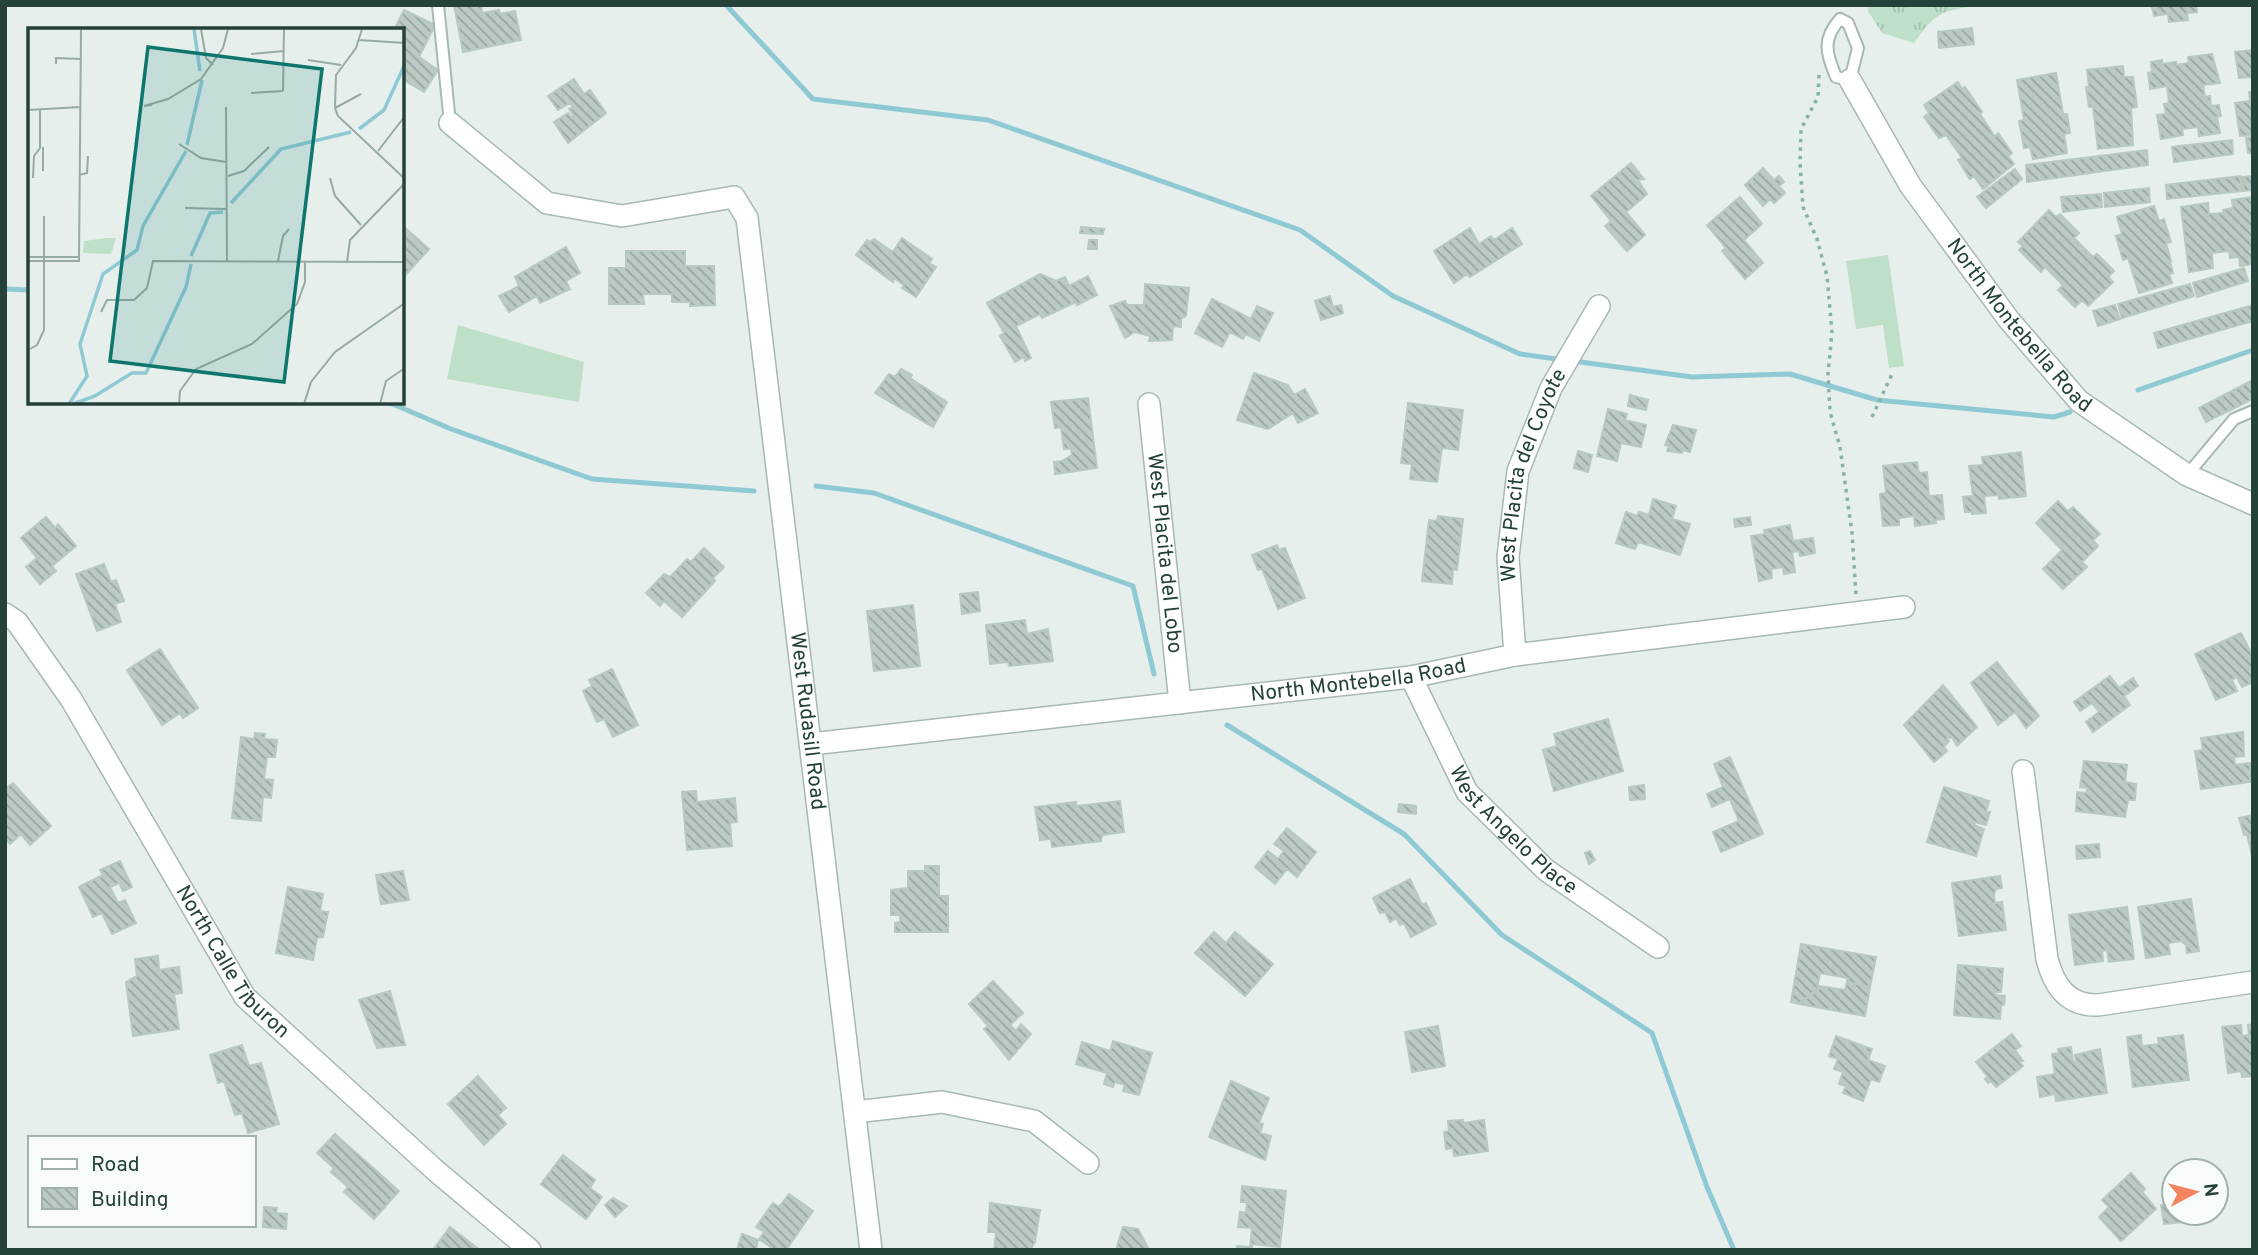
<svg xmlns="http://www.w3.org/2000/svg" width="2258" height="1255" viewBox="0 0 2258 1255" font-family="Overpass,sans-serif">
	<defs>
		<pattern id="grass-tufts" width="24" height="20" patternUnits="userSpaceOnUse" patternTransform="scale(1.75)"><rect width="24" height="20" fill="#bfe0c8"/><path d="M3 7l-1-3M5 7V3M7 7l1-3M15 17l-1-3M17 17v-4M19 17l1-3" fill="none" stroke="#a4c1ad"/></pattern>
		<pattern id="building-back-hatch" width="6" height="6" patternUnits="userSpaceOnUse" patternTransform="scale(1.75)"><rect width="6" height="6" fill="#bbcac4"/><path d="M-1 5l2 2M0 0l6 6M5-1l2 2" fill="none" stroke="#98a6a0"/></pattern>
	</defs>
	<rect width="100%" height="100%" fill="#e6efeb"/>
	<path fill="url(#grass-tufts)" d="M1869,5H1978C1940,12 1937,11 1914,43L1882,33L1868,11Z"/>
	<path fill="#bfe0c8" d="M1888,255L1904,366L1889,368L1883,325L1856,329L1846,261Z
		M458,325L584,362L579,402L447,379Z"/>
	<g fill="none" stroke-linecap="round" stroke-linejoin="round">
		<path stroke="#8ec9d4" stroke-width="5" d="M726,5L813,99L988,120L1300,230L1393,296L1520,354L1563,360
			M5,289L30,290
			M1573,361L1692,377L1790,374L1877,400L2054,417L2070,412
			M2138,390L2253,350
			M388,402L451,429L592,479L754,491
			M816,486L874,493L1133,586L1154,674
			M1227,725L1404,834L1502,935L1652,1033L1707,1187L1734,1250"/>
	</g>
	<path fill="url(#building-back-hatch)" stroke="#b8c9c2" stroke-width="2" d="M454,5H481L482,13L499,10L500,14L515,11L521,40L463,52Z
		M2148,5H2196L2197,12L2187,13L2188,20L2169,22L2168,14L2154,16L2152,7Z
		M404,10L435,25L419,57L438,70L424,92L402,79V30H394Z
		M1972,28L1974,44L1939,48L1938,32Z
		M2253,50V85L2252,77L2239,78L2235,52Z
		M2212,54L2220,83L2203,85L2205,97L2210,96L2211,106L2219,105L2221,116L2217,117L2220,133L2199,136L2198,127L2182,129L2183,135L2161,139L2157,115L2166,114L2164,104L2169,103L2167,86L2150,89L2148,73L2152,72L2151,62L2162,60V64L2176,62V65L2189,63L2188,57Z
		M2123,66L2124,77H2133L2137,107L2131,108L2133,145L2098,149L2093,107H2089L2086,87H2089L2087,70Z
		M2056,73L2063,114H2067L2070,133L2064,134L2067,153L2033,159L2030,147L2024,148L2019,121L2024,120L2017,80Z
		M574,79L584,94L590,90L606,113L568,143L554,122L568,113L572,118L574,116L569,109L573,107L570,103L558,110L548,96Z
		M1958,82L1962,89L1965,87L1982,112L1980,114L1995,137L1998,133L2012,153L2008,156L2014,164L1983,189L1974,176L1970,179L1958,160L1962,158L1946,135L1939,138L1924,117L1929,113L1924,105Z
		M2249,92H2253V135L2240,136L2235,103L2250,101Z
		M2253,137V153H2248L2246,138Z
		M2232,140L2233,154L2174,162L2172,147Z
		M2147,150L2148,165L2027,182L2026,165Z
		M1631,163L1644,179L1638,180L1647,194L1626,212L1645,235L1627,251L1605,226L1611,221L1591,196Z
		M1763,168L1774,180L1779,176L1784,182L1779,186L1785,193L1774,203L1770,199L1763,206L1745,185Z
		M2015,169L2022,179L1986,208L1977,197Z
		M2240,176L2242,191L2167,199L2166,185Z
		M2253,176V190L2244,191L2242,177Z
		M2149,188L2150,202L2105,207L2104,193Z
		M2101,194L2102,207L2063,212L2061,197Z
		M1740,197L1762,224L1744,240L1763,263L1745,279L1722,251L1726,248L1707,225Z
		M2253,197V264L2240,266L2239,257L2230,258L2229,251L2212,253L2213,268L2189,272L2181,207L2208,203L2209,214L2224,213L2223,210L2233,208L2232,200Z
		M2154,206L2159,221L2164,219L2171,242L2166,243L2171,261H2170L2173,273L2169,274L2172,283L2139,293L2128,258L2123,260L2116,236L2122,234L2117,217Z
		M2049,210L2056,217L2060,214L2079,233L2074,238L2093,257L2097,254L2114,271L2108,277L2113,282L2088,306L2082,300L2075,307L2058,290L2063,285L2045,267L2041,272L2019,250L2023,246L2018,242Z
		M402,225L429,249L402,279Z
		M1081,227L1104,229L1103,234L1080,233Z
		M1470,228L1479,244L1491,236L1494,240L1512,228L1522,244L1470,277L1467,274L1454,283L1434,251Z
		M902,238L932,259L929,263L936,267L916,297L902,288L904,285L894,278L893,282L856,255L867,240L870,242L874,239L893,252Z
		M1089,240H1097V249H1088Z
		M566,247L580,273L566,281L570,289L540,303L537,296L509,312L499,296L519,286L515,277Z
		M626,251H685V266H714L715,305L690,306V302H672V294H643L644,304H609V268H626Z
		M2244,268L2248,281L2197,297L2193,283Z
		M1040,274L1056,281L1065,277L1069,286L1088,276L1097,295L1077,305L1076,302L1042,318L1040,314L1016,326L1031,358L1025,361L1024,357L1015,362L1000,336L1004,333L987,303Z
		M1145,284L1189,288L1186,316L1181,319V327L1173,326L1172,340L1149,341L1150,336L1135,332L1125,338L1110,306L1125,301L1127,305H1144Z
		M2190,284L2194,296L2122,318L2118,304Z
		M1330,296L1333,307L1341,305L1343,313L1321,320L1315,301Z
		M1212,299L1251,319L1257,306L1273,313L1259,341L1246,334L1243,339L1230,332L1222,347L1195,333Z
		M2115,305L2120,319L2098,326L2093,311Z
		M2253,305V321L2158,348L2154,333Z
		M901,369L912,375L910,378L947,402L933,427L875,393L889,374L895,377Z
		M1254,373L1288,385L1294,395L1305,389L1318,413L1298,423L1293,413L1268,429L1237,420Z
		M2253,380V399L2206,422L2199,408Z
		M1630,395L1648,400L1646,410L1628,406Z
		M1088,398L1097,468L1055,474L1054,462L1062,461L1072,455L1071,448L1064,449L1061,427L1055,428L1051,402Z
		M1408,403L1463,410L1458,450L1442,448L1437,482L1410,479L1412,464L1401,463Z
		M1608,409L1627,414L1625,420L1646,425L1641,447L1621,443L1617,461L1597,456Z
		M1673,425L1696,430L1690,452L1683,450L1682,453L1667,451L1669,446L1665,445Z
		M1578,451L1592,455L1588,472L1574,468Z
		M2021,452L2026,496L1999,499L1998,495L1984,496L1986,513L1972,514V512H1965L1963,497L1973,496L1969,466L1983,465L1982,457Z
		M1917,462L1919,473L1927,472L1929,496L1942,495L1944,519L1935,520L1936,523L1915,526L1914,516L1899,518V525L1883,526L1880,494L1886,493L1883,466Z
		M1653,499L1676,506L1672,519L1690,524L1680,555L1638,542L1635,549L1616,543L1626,512L1637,516L1639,512L1649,515Z
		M2058,501L2068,511L2073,507L2100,534L2093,540L2098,546L2082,562L2087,567L2063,589L2043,569L2062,550L2036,523Z
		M1438,516L1463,519L1457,570L1453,569L1452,584L1422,581L1429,520L1437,521Z
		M46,517L55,528L58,524L76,546L52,566L56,571L40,584L26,567L37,558L21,538Z
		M1750,517L1751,525L1735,527L1734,519Z
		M1790,525L1793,541L1813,538L1815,553L1800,556L1799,551L1792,552L1795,572L1784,574L1783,567L1771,569L1772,578L1759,581L1751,536L1765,534L1764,530Z
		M1277,545L1279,550L1285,548L1305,598L1278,609L1262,569L1258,570L1252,555Z
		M704,548L724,567L713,578L715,581L682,617L664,601L660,606L646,593L664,574L670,577L687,559L691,562Z
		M104,564L111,582L116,580L124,601L115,604L121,622L97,631L76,574Z
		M978,592L980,611L962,614L960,594Z
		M913,605L920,666L874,671L867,611Z
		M1025,620L1027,634L1048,629L1053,661L1009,666L1008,662L990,664L986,625Z
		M2241,633L2253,657V682L2242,687L2237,677L2232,680L2237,691L2216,700L2195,654Z
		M160,649L198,708L183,718L180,713L162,725L127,670Z
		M1997,662L2039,716L2026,728L2015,712L1998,725L1971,683Z
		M612,669L638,725L613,737L604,719L597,722L583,691L592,686L589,680Z
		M2110,676L2119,688L2133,678L2138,686L2124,696L2130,705L2093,732L2086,722L2099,712L2092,703L2080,711L2074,702Z
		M1943,685L1977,727L1957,746L1952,737L1947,739L1949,741L1944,747L1947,751L1934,762L1904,725Z
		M1608,719L1623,771L1554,791L1543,750L1557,746L1554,734Z
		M2243,732L2244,756L2234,757L2235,765L2250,763V782L2201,789L2195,751L2203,750L2201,738Z
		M255,733L265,734L264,739L277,740L275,757H267L264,779L273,780L271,798L263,797L261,821L232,818L241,737L254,739Z
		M1730,757L1763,834L1721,852L1713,832L1739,821L1730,799L1712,807L1707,794L1723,787L1714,764Z
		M2084,761L2127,765L2125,782L2136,784L2135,800H2128L2125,817L2076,811L2077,792L2086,793L2088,788L2080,787Z
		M13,783L51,826L30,845L21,834L10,844L5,838V789Z
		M1644,785L1645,799L1630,800L1629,787Z
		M1944,787L1989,801L1986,812H1990L1986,825L1975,822L1974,825L1984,829L1976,856L1927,842Z
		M696,791L697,802L735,798L737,822L730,823L732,846L687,850L682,792Z
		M1120,801L1124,832L1102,835L1101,841L1052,847L1051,839L1040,840L1035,807L1076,802V806Z
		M1399,804L1416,806V814L1398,812Z
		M2253,815V860L2247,834L2244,835L2239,818Z
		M1287,828L1316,852L1297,877L1287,869L1275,884L1255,867L1268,851L1278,859L1284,851L1274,844Z
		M2099,844L2100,857L2077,859L2076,846Z
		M1590,851L1595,860L1589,864L1585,853Z
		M120,861L132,887L123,891L119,883L110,887L118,903L125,900L136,923L112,934L102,913L93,917L79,887L103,875L100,870Z
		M925,866H939V896H948V932H895V923L900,922V915H891V890L908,888V871H925Z
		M403,871L409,900L381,904L376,875Z
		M2000,876L2002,888L1996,889L1994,894L1995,903L2002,902L2006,930L1959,936L1952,883Z
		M1410,879L1422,905L1426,903L1436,924L1411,937L1404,923L1400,925L1396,918L1390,922L1385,912L1380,913L1373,898Z
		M288,887L323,894L320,911L328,912L323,937L317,938L313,960L276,953Z
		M2191,899L2199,951L2187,953L2186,945L2181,941L2168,943L2170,954L2146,958L2138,907Z
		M2127,907L2134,959L2109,962L2107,950L2102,951L2103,961L2075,965L2069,915Z
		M1214,932L1226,943L1235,932L1273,964L1245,996L1195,953Z
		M1801,944L1876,957L1870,987L1847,982L1848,978L1820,973L1817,989L1799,1004L1791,1002Z
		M158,956L159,970L179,967L182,993L167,995L174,994L179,1029L133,1036L126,982L137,976L135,959Z
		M1958,965L2003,969L2001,992H1995V995L2005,996L2004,1005H2001L2000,1019L1954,1015Z
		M993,981L1023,1013L1010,1025L1016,1031L1021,1024L1031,1034L1009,1060L984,1029L988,1026L969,1004Z
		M1847,982L1870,987L1865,1016L1799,1004L1819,989V986L1845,990Z
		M390,991L405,1045L377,1048L359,1000Z
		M2253,1024V1076L2242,1077L2241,1071L2228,1073L2222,1027L2241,1025L2242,1036L2249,1035L2248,1025Z
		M1438,1026L1445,1066L1412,1072L1405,1032Z
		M2012,1034L2021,1046L2015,1050L2023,1061H2019L2023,1066L1996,1087L1991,1081L1988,1083L1985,1079L1988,1077L1976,1062Z
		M2141,1035L2142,1046L2159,1044L2158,1038L2183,1035L2189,1080L2133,1087L2127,1037Z
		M1836,1036L1872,1049L1868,1060L1885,1066L1879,1082L1871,1079L1863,1101L1843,1093L1846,1086L1839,1084L1843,1072L1834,1069L1838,1059L1829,1056Z
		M1113,1041L1152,1053L1139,1095L1123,1091L1125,1085L1115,1082L1113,1087L1104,1084L1107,1073L1076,1064L1082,1042L1110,1051Z
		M242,1045L249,1066L261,1063L279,1124L248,1133L242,1113L235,1115L224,1081L218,1083L210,1055Z
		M2071,1047L2073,1062L2076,1061L2075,1055L2100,1049L2107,1093L2056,1101L2055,1094L2040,1097L2037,1077L2055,1074L2052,1054L2059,1053L2058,1049Z
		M478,1076L506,1108L498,1115L506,1124L484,1145L448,1104Z
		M1231,1081L1269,1098L1259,1123L1263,1124L1260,1133L1271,1136L1265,1160L1209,1137Z
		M1463,1120L1464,1123L1484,1120L1488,1151L1454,1156L1453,1148L1446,1149L1444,1132L1449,1131L1448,1121Z
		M335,1134L399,1191L374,1219L344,1192L348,1187L331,1172L334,1168L317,1153Z
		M563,1155L595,1180L590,1188L602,1197L586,1219L541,1184Z
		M2131,1173L2145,1189L2142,1192L2156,1209L2121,1241L2099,1217L2109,1207L2102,1200Z
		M1242,1186L1286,1191L1280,1247L1252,1244V1250H1237V1246L1250,1247L1252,1228L1238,1227L1240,1212L1246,1213L1247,1202H1241Z
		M789,1194L813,1211L786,1250H775L759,1239L764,1232L756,1227L773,1203L779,1207Z
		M613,1198L627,1206L615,1217L605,1205Z
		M990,1203L1040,1210L1035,1242L1030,1250H994L996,1232H988Z
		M2174,1203V1213H2183L2184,1222L2164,1224L2161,1205Z
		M264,1207L277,1208L276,1213L287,1214L286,1229L263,1227Z
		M450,1227L480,1250H433Z
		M1123,1227L1138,1229L1149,1250H1116Z
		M742,1234L758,1240L756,1250L737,1249Z"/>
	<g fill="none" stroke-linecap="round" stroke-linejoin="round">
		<g stroke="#a8b8b2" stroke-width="14">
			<path id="lane" d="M438,5L450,123
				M1840,19L1848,23L1858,48L1850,80L1836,77C1826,53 1822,39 1840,19Z
				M2187,475L2234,419L2253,411"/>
		</g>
		<g stroke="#a8b8b2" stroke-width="24">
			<g id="street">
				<path id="s1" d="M1850,80L1910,185L2009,320L2079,401L2187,475L2253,504"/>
				<path id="s2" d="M450,123L547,203L622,216L734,197L747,218L871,1250"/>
				<path id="s3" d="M1149,404L1180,703"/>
				<path id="s4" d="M5,614L17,622L71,699L245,997L435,1170L530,1250"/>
				<path id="s5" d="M1515,655L1508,557L1518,471L1551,388L1599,306"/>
				<path id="s6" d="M1411,677L1467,792L1546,870L1658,947"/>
				<path id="s7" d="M811,744L1411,677L1515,655L1904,607"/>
				<path d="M2023,771L2047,959C2054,986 2068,1006 2098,1005L2253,982"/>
				<path d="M855,1112L942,1102L1034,1121L1088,1163"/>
			</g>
		</g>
		<path stroke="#86b3a5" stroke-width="3.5" stroke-dasharray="3.5 5" stroke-linecap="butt" d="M1819,75L1818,97L1801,129L1800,163L1803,207L1817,239L1827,276L1832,332L1828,374L1830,412L1840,447L1852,533L1856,595
			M1872,417L1892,374"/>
		<use href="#lane" stroke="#fff" stroke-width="10"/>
		<use href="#street" stroke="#fff" stroke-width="21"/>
	</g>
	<g text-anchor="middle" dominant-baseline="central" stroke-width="5" stroke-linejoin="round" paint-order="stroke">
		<g font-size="21" fill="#24423a" stroke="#f7fbf9">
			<text stroke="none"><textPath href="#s1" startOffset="299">North Montebella Road</textPath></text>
			<text stroke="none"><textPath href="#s5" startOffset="184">West Placita del Coyote</textPath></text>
			<text stroke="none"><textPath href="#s3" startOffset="150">West Placita del Lobo</textPath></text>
			<text stroke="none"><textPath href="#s7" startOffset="551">North Montebella Road</textPath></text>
			<text stroke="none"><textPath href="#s2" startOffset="847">West Rudasill Road</textPath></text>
			<text stroke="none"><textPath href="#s6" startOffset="187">West Angelo Place</textPath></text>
			<text stroke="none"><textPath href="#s4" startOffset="418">North Calle Tiburon</textPath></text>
		</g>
	</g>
	<g transform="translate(28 28)">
		<rect width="376" height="376" fill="#e6efeb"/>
		<path d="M79,210H88L83,226L55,225L56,213Z" fill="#bfe0c8"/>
		<path fill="none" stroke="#8ec9d4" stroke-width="3.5" d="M166,1L172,43M331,101L356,82L377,36M159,117L174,52M203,175L253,121L323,104M163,228L182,185L195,184M41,376L59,348L52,316L75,246L109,222L115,198L158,123M45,376L67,368L104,345H118L158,259L163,236"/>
		<path fill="none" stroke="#98aaa4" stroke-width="2" d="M173,1L178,30L185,37M334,1L328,20L308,47L307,80L310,88L377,151M331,12L377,15M223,26L256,23M280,32L313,37M28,36V30L53,31M255,63L256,1M223,65L255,63M124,77L116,78L140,71L173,51L195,20L200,1M198,79L199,233M307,80L333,66M0,82L52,79M151,116L173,130L198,134M350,123L377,88M15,143V119M51,147L59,145L60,128M200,148L216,143L241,119M5,150L6,128L12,120V82M302,150L307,168L333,197M157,180L199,181M0,229H51M0,233H51L53,1M250,233L255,208L261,201M319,234L322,212L377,155M73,284L79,272H106L119,260L125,233L377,234M0,322L9,317L16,302V188M151,376L152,363L168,341L224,316L269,276L277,254V233M276,376L283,354L307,324L377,275M352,376L358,353L377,340"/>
		<path fill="#0f766e" fill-opacity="0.15" stroke="#0f766e" stroke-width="3.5" d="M120,19L294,41L256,354L82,333Z"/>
		<rect width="376" height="376" fill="none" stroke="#24423a" stroke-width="3.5"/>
	</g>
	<rect width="2258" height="1255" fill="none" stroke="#24423a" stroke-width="14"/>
	<rect x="28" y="1136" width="228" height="91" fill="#f7fbf9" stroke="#a3b1ad" stroke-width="2"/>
	<rect x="42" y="1159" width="35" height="10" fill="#ffffff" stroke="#a3b1ad" stroke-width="2"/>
	<text x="91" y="1171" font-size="21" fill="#24423a">Road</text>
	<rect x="42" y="1188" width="35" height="21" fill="url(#building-back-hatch)" stroke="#a3b1ad" stroke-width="2"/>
	<text x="91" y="1206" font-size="21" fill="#24423a">Building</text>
	<g transform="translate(2195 1192) rotate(83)"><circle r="33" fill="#f7fbf9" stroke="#a3b1ad" stroke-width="2"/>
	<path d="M0-5L12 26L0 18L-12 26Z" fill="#f4845f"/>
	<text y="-10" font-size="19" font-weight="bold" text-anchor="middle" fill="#24423a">N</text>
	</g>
</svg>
